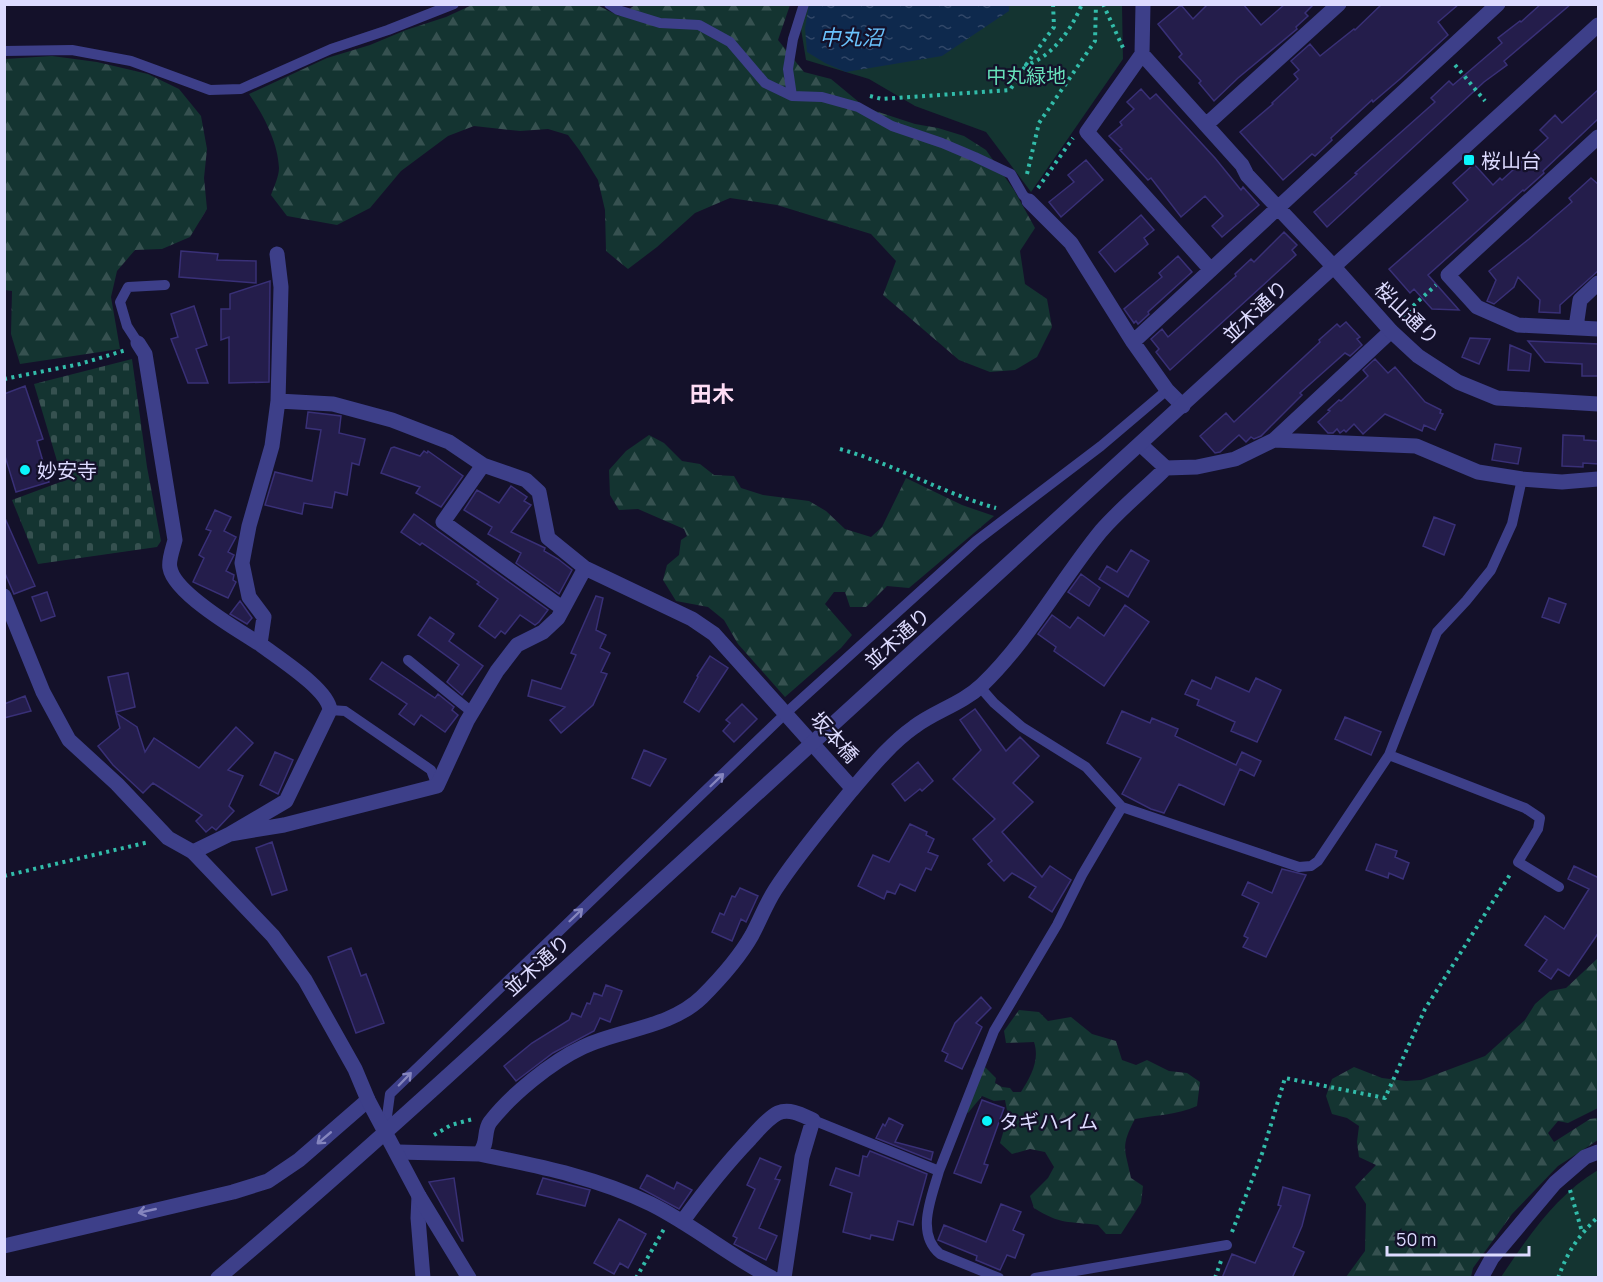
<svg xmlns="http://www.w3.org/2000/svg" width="1603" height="1282" viewBox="0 0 1603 1282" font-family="Manrope,'Noto Sans JP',sans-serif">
	<defs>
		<pattern id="forest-firs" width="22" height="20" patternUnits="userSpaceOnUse" patternTransform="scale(1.5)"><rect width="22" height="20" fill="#143431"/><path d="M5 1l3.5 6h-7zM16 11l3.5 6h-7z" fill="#365150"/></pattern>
		<pattern id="cemetery-stones" width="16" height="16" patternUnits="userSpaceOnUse" patternTransform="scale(1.5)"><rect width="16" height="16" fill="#143431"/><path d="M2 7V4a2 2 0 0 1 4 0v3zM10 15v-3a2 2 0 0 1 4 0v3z" fill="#365150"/></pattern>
		<pattern id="water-ripples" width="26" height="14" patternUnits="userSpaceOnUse" patternTransform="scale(1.5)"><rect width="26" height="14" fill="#0e294d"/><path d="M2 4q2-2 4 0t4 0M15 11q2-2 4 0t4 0" fill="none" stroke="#314768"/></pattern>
	</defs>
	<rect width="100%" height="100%" fill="#14112a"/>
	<path fill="#143431" d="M805,5H1122L1123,59L1031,192L986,132L915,106L869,79L806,60L800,23Z
		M1598,1170V1277H1501C1528,1237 1556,1195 1598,1170Z"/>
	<path fill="url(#forest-firs)" d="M472,5H597L619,16L635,5H790L778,40L804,72L831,79L866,108L915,124L938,128L964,136L986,150L1014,190L1035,228L1020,251L1025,284L1047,299L1052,327L1037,357L1015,370L990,372L959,360L883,295L896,261L871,234L777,205L730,198L695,213L657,247L628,269L606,251L605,210L598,180L580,151L568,135L548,129L520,131L474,126L448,136L401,171L370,208L337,225L287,216L271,195C274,187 279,176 279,168C278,142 263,114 249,94L327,58L370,45L406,30L446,17Z
		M52,56L97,62L148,74L179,89L201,116L207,149L204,178L207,209L190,237L162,249L135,250L117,271L111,297L120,349L20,364L11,334L12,291L5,290V59Z
		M649,435L664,443L682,461L700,464L714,475L734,476L741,488L763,495L809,501L826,511L845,529L871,537L882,527L906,478L962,505L994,516L909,588L887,586L866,607H850L845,592H834L825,604L852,635L841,648L785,697L738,644L724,620L708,607L676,601L663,580L667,565L679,555L681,540L687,536L684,529L638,509L619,510L610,495L609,470L626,451Z
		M1598,958V1108L1568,1123L1558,1121L1548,1133L1554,1142L1590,1119L1598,1118V1140L1558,1166L1512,1214L1473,1268L1471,1277H1346L1365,1251L1366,1204L1355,1187L1376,1165L1359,1157L1357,1142L1359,1126L1347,1118L1332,1114L1326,1096L1332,1079L1354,1067L1382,1078L1406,1081L1421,1080L1485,1056L1525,1020L1535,1004L1550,991L1566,988Z
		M1019,1010L1039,1012L1048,1021L1071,1017L1092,1034L1116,1041L1122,1060L1136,1065L1147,1060L1169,1071L1187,1073L1200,1082L1197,1106C1177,1115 1156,1115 1135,1119C1120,1147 1125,1149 1131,1178L1143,1186L1141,1203L1121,1234H1106L1098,1225C1068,1221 1061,1225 1034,1208L1030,1196L1048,1178L1054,1167L1045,1152L1030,1149L1012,1154L1000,1143L1008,1116L1005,1100L994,1101L982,1096L968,1113L965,1111L973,1069L978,1063L983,1065L996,1078L995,1083L1002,1087L1010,1088L1013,1092H1021C1031,1076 1040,1060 1034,1042L1006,1043L1004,1031Z"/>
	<path fill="url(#cemetery-stones)" d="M132,359L147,467L161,541L157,547L38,564L12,500L63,481L34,384Z"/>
	<path fill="url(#water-ripples)" d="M809,5H1009V11L942,56L846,72L825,63L807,52L805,28Z"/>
	<path fill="#241d4b" stroke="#393077" stroke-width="1.5" d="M1208,4H1243L1261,25L1285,4H1314L1305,13L1308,16L1296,27L1297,29L1238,78L1214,101L1199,83L1201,81L1179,57L1182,54L1158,24L1181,5L1193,19Z
		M1382,4H1459L1438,22L1448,35L1400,79L1373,102L1372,100L1331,138L1332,140L1315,156L1312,154L1283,180L1240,132L1273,104L1272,103L1298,79L1294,74L1299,70L1291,61L1310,44L1320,56L1354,29L1355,30Z
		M1541,4H1571L1504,61L1507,65L1484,82L1327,227L1314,212L1357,174L1355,173L1435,102L1431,98L1449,81L1453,85L1502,43L1498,38L1520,21L1521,22Z
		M1141,89L1150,99L1156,94L1215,158L1241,190L1243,187L1259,205L1222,237L1212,226L1223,216L1205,196L1181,217L1151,178L1148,180L1120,150L1122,149L1109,136L1122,125L1120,122L1134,109L1127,102Z
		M1599,89L1598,119L1543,171L1544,173L1524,191L1523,190L1428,275L1459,310L1432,309L1414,289L1410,293L1389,269L1468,200L1453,183L1474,164L1493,185L1500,178L1502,180L1548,138L1540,130L1555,115L1562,123Z
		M1086,160L1103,180L1061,217L1049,202L1074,182L1068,175Z
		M1591,178L1599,185V270L1560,305V313L1539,312L1540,300L1518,277L1514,287L1494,304L1487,301L1496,280L1489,271L1529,239L1572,202L1569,198Z
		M1141,215L1154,230L1144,238L1148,244L1115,272L1099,252Z
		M1284,232L1297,245L1292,250L1296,255L1170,370L1156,352L1159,349L1151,339L1162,329L1168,337L1236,276L1235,274L1251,259L1254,262Z
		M181,251L218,254L217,260L256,261V283L179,277Z
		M1178,256L1192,272L1148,312L1149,314L1138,324L1136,321L1134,323L1124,309L1162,277L1159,273Z
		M270,281L269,382L229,383V337L221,340V309H230V294Z
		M194,306L207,345L196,349L208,383H188L171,339L178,337L171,314Z
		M1346,322L1360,337L1357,339L1362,345L1350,356L1345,353L1300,393L1302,395L1261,436L1254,439L1251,437L1246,442L1239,435L1220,452L1215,453L1200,436L1226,413L1234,422L1320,342L1319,340L1337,324L1340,327Z
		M1470,338L1490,339L1479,364L1462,357Z
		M1528,341L1599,344V376H1582V364L1545,362Z
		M1510,345L1531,354L1529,371L1508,370Z
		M1375,359L1388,373L1395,367L1425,402L1441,410L1440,413L1443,414L1435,430L1424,425L1422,431L1385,414L1363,434L1354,424L1346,432L1344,430L1340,433L1337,429L1333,433H1328L1318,422L1330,411L1328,410L1339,400L1341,401L1368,376L1363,370Z
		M25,386L43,439L37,441L49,482L16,492L4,453V394Z
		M308,412L341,416L339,433L365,439L359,465L352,463L347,495L335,492L332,508L304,503L302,514L265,505L275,472L312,481L321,430L306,428Z
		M1563,435L1584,436V440L1599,441V464L1583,463V467L1562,466Z
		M1495,444L1521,448L1518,464L1492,460Z
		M394,447L420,456L424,451L427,453L428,451L463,476L441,507L416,493L420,487L381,473L391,448Z
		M511,486L527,497L524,501L531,505L511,532L545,548L544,551L558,559L572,570L559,594L516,563L521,553L488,534L492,527L464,510L477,490L499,503Z
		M215,510L231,517L224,531L236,537L228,552L234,555L226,571L234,575L233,580L236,582L228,598L193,582L204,558L199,555L211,531L206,529Z
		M414,514L548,610L539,622L535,625L520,615L505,634L501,631L495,638L479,626L498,599L477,584L479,582L422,543L420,545L401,532Z
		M4,516L35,586L14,594L4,571Z
		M1434,517L1455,525L1444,555L1423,546Z
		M1131,550L1149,561L1128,597L1099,579L1107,566L1117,572Z
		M1081,574L1100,588L1089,606L1068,592Z
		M47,592L55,616L41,621L32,597Z
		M596,596L603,598L596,630L606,635L600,648L610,653L601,672L607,674L593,705L561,733L550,720L565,707L528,696L532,680L561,689L576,655L571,653Z
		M1549,598L1566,604L1559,623L1542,617Z
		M240,601L252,618L247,624L230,614Z
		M1125,605L1149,622L1104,686L1054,651L1056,647L1038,634L1052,615L1070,628L1078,617L1104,636Z
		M430,617L454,634L449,641L483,666L462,695L447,682L459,665L418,635Z
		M710,656L728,668L699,712L684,702L698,677L697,676Z
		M382,662L435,698L438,694L454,707L452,710L458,715L445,732L421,715L414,725L399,714L407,704L370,679Z
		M128,673L135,707L116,712L108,677Z
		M1216,677L1249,692L1256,678L1281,690L1257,742L1231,731L1235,722L1197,705L1199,700L1185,694L1192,680L1211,689Z
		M25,696L31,711L4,718V704Z
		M742,704L757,719L734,742L723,731L730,723L726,720Z
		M975,709L1006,751L1020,737L1039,756L1013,783L1033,802L1002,832L1042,877L1050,866L1071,880L1052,912L1029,897L1036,887L1012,873L1004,881L988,864L992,861L973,839L995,819L953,779L981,750L960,720Z
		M1122,711L1150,723L1152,718L1178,729L1175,736L1236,765L1242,752L1261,761L1254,776L1240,769L1224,805L1179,784L1164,813L1151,809L1122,794L1141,758L1107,743Z
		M116,713L137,727L145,752L154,738L199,768L236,727L253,743L228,770L243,776L229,806L234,811L216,830L212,827L206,832L196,821L202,815L153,783L143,793L113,765L98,746L120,728Z
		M1345,717L1381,732L1371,755L1335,739Z
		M644,750L666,759L650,786L632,778Z
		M275,752L293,760L278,794L260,785Z
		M918,762L933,781L922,791L920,789L905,801L892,784Z
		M910,824L927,832L926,835L934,839L928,852L938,856L931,870L926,868L915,891L900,884L895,894L887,891L884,899L858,886L873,855L889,862Z
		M272,842L287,890L272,895L256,848Z
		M1376,844L1397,851L1395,857L1409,863L1403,879L1389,873L1388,878L1366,870Z
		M1574,866L1597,877L1599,875V932L1569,976L1558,969L1551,979L1539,971L1547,960L1525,945L1545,916L1564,929L1589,889L1568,879Z
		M1282,869L1306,875L1266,957L1243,947L1248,938L1244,936L1259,903L1242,895L1248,882L1272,893Z
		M740,888L758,896L746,922L741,919L732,941L712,932L720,913L724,915L732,896L735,897Z
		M351,948L361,976L366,974L384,1023L356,1033L328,957Z
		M606,985L622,991L610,1022L600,1018L594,1031L553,1053L516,1081L504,1066L532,1043L569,1020L572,1013L581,1017L587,1003L590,1004L594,993L602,996Z
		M981,997L991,1008L976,1023L982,1027L962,1069L945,1061L948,1054L942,1051L955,1023Z
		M982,1100L1004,1108L984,1164L988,1165L981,1183L954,1173Z
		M889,1118L903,1125L895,1142L933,1152L931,1160L876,1138L883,1124L885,1126Z
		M870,1151L927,1174L913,1225L898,1221L893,1240L871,1235L870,1239L843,1232L852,1193L830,1185L836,1168L859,1176L863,1156L867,1157Z
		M760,1158L781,1167L775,1179L780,1180L759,1228L777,1236L766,1260L734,1244L737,1238L733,1236L755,1189L747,1185Z
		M647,1175L674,1189L677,1182L692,1190L679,1209L640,1188Z
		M454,1178L463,1241H462L429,1182Z
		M543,1178L590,1190L585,1206L537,1194Z
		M1283,1187L1310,1195L1302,1226L1293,1247L1304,1252L1292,1278H1222L1232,1254L1255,1263L1281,1206L1278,1205Z
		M1001,1204L1021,1212L1013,1230L1024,1235L1015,1258L1007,1255L1000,1270L976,1260L977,1256L938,1240L944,1225L986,1242Z
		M619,1219L646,1234L628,1268L620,1263L614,1274L594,1263Z"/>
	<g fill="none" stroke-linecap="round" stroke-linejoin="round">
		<path stroke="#32bcaa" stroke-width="4" stroke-dasharray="3 4.5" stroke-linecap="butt" d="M1053,4L1054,27L1026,65C1052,57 1072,29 1082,4
			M1103,4L1124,50
			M1455,65L1485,101
			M870,96L882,99L1010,90L1026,65
			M1027,174L1039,123L1095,41L1096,4
			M1038,188L1073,138
			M1402,316L1436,285
			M4,379L80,364L126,350
			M840,449C894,464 942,493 996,508
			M4,477H6
			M4,876L149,842
			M434,1135L451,1125L473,1119
			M1570,1190L1582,1232
			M1232,1232L1263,1151L1285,1078L1385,1098L1425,1009L1511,873
			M636,1278L664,1229
			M1215,1278L1222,1258
			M1558,1278C1568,1251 1578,1236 1598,1217"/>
		<path stroke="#3d3f89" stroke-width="10" d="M609,4L618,10L660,23L699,25L730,42L765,83L792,96L822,97L858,107L892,126L942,143L975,157L1011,174L1023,195L1029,201
			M4,51L72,50L131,61L210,90L241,89L331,49L388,30L454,4
			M792,96L788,69L793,39L804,4
			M138,343L127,326L120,302L128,287L165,285
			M408,660L473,713
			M330,710L345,711L431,770L437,786
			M1389,755L1525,808L1540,818L1538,829L1518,862L1559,887
			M1122,807L1299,867L1311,866L1318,861L1389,755L1437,632L1466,601L1491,570L1512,524L1522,479
			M813,1120L939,1171L994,1031L1057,925L1082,875L1122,807L1086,767L1022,727L994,703L980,687
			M385,1131L390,1094L786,713L976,541L1101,446L1167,390
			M939,1171C932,1197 915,1233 940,1254L999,1278
			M1035,1278L1227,1245"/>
		<path stroke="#3d3f89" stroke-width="15" d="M1143,4L1142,54L1242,165L1247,175L1334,267
			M1142,54L1087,132L1211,270
			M1207,124L1339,4
			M1598,137L1448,275L1477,307L1518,325L1598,329
			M1029,201L1071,243L1133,342L1167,390L1183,406
			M1576,327L1580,300L1598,283
			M1133,342L1498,4
			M138,343L145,354L175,540C173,548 168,561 170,568C174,593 239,631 260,644
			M278,401L333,404L392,420L449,442L483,465L526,480L539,492L548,538L585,568L692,619L714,634L853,789
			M1274,440L1416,446L1478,472L1522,479L1562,482L1598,479
			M1141,445L1166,468L1197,467L1235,459L1274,440L1391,331
			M483,465L443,522L562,608
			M230,834L286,801L330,710C328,689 278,658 260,644L264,617L249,597L242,563L249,526L272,446L278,401L281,287L277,254
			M193,852L230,834L284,825L437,786L467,721L497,671L517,645L543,632L558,618L585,568
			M398,1152L479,1154C489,1143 483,1132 490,1122C511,1095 551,1062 583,1047C621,1029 670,1028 702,997C720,979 739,958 752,935C760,920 766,904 775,890C797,856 825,823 851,791C870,769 890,744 914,727C935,711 962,704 982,685C1029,640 1060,581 1101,531C1120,509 1145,489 1166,468
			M479,1154C538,1166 596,1177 651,1204C693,1225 730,1256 772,1278
			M419,1196L418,1218L423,1278
			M682,1222C703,1193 725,1165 750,1139C757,1131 768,1118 778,1113C790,1108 802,1115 813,1120L802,1157L784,1278
			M4,1246L233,1192L268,1181L299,1160L368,1100"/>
		<path stroke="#3d3f89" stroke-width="15" d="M1334,267L1391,331L1418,356L1458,382L1497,398L1598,404
			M4,596L43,692L69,740L117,784L168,838L193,852L273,936L305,980L355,1069L368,1100L419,1196L469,1278
			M218,1278C392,1131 558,974 727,821C1018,556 1309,291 1598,25
			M1481,1278L1492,1258L1555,1183L1585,1157L1598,1152"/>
	</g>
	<defs><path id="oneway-shaft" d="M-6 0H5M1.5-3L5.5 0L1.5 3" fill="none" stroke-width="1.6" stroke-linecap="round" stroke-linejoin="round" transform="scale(1.5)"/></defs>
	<g stroke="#8585be">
		<use href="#oneway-shaft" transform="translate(717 780) rotate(-44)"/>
		<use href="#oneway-shaft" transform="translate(576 915) rotate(-44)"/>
		<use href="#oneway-shaft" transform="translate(405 1079) rotate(-46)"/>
		<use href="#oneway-shaft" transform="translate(324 1138) rotate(140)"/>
		<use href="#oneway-shaft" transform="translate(147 1211) rotate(167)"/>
	</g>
	<g fill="#0af4fc" stroke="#14112a" stroke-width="2">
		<rect x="1463" y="154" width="12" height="12" rx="3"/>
		<circle cx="25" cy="470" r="6"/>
		<circle cx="987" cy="1121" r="6"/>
	</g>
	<g text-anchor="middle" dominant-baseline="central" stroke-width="4.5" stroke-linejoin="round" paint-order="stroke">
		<g font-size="20" fill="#66e0b9" stroke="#14112a">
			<text x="1026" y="75">中丸緑地</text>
		</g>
		<g font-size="20" fill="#dddbff" stroke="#14112a" text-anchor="start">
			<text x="1481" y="160">桜山台</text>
			<text x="37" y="470">妙安寺</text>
			<text x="999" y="1121">タギハイム</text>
		</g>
		<g font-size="20" fill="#dddbff" stroke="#14112a">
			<text transform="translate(1255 311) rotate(-43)">並木通り</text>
			<text transform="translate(1407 313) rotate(44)">桜山通り</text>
			<text transform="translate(897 638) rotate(-42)">並木通り</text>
			<text transform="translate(835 737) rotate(48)">坂本橋</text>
			<text transform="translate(537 965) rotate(-42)">並木通り</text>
		</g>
		<g font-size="21" font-style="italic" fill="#6ac3fd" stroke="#14112a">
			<text x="851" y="37">中丸沼</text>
		</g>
		<g font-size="22" font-weight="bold" fill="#ffddf5" stroke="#14112a">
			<text x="712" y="394">田木</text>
		</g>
	</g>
	<rect width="1603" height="1282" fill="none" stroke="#dddbff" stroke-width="12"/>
	<path d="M1387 1246v9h142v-9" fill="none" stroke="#dddbff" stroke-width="3"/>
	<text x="1396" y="1246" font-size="18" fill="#dddbff" stroke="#14112a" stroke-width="4.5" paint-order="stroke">50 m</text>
</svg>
